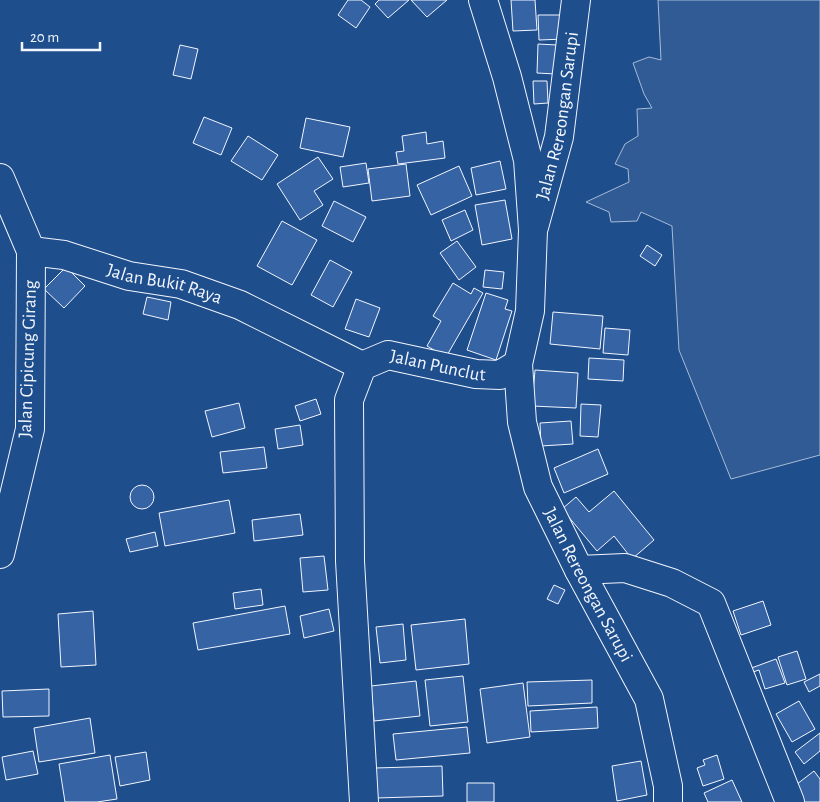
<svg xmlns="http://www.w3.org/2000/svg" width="820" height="802" viewBox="0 0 820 802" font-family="'Alegreya Sans',sans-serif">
	<rect width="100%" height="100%" fill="#1f4e8c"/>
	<path fill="#305b95" stroke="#a8bbd7" d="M658,0H820V455L731,479L679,350L672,226L641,212L637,221L611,222L609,212L586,202L629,182L628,169L615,164L625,144L638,136L637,109L652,108L644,94L633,63L649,57L661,60Z"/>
	<path fill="#3563a3" stroke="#f2f6ff" d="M348,0H361L370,7L356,28L338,15Z
		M379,0H409L388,18L375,4Z
		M411,0H447L427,17Z
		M511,0H535L537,30L513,31Z
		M538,15H564L565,39L539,40Z
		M538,44L557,45L556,74L537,73Z
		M180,45L198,49L191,79L173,75Z
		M533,81H547L548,103L534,104Z
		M204,117L232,128L221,155L193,143Z
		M306,118L350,127L343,157L300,148Z
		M426,132L427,144L443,141L445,158L398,164L396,152L404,151L402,136Z
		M248,136L278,155L262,180L231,161Z
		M318,157L333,179L314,191L323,205L300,220L277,184Z
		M500,161L506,189L476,195L471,168Z
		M366,163L369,183L343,187L340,167Z
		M406,164L410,196L372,201L368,169Z
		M459,166L472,196L431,215L417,185Z
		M505,200L512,239L482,245L475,205Z
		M334,201L366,217L353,242L322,226Z
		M465,210L473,230L451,241L442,220Z
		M282,221L317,240L292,285L257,266Z
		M457,241L476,267L459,280L440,253Z
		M647,245L662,255L655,266L640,256Z
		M330,260L352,272L333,307L311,295Z
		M66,267L85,286L64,308L44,289Z
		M485,270L504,272L502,289L483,287Z
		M453,283L471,294L474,288L483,293L446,357L427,346L441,321L433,316Z
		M486,293L508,300L505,309L512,311L496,360L467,350Z
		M147,297L171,302L168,320L143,314Z
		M356,299L380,308L369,337L345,329Z
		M553,312L603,316L600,349L550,344Z
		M605,328L630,330L628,355L603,353Z
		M589,358L624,360L623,381L588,379Z
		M535,370L578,373L576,408L532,406Z
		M316,399L321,414L300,421L295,406Z
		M239,403L245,428L212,437L205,411Z
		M581,404L601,405L598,437L580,436Z
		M571,421L573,444L541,446L540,423Z
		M300,425L303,445L278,449L275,429Z
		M264,447L267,468L223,473L220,452Z
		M598,449L608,474L564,493L554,468Z
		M130 497a12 12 0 1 1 24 0a12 12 0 1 1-24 0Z
		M614,491L654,540L632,559L614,536L597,551L562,509L576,497L589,512Z
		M229,500L235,533L165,546L159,513Z
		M300,514L303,535L254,541L252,520Z
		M155,532L158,546L130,552L126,539Z
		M324,556L328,590L303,592L300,558Z
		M554,585L565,590L558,604L547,599Z
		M261,589L263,605L235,609L233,593Z
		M763,601L771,625L741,635L733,611Z
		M285,606L290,634L198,650L193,623Z
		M329,609L334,631L304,638L300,616Z
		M93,611L96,665L61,667L58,614Z
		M465,619L469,664L416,670L411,625Z
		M403,624L406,660L380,663L376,627Z
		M797,651L806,679L787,685L778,657Z
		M776,659L785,683L765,689L759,670L747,674L746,670Z
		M820,674V686L809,692L804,682Z
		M463,676L468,722L430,726L425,680Z
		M592,680V703L528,706L527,682Z
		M416,681L420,716L374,721L371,686Z
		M523,683L530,737L487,743L480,689Z
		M49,689V716L3,717L2,691Z
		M799,701L815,729L792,742L776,714Z
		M597,707L598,728L531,732L530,711Z
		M90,718L95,753L39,762L34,728Z
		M467,727L470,753L396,760L393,734Z
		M820,733V751L804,764L795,752Z
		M33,751L38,774L6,780L2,757Z
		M146,752L150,780L120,786L115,757Z
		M110,755L117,799L97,802H65L59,764Z
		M717,755L724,779L703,786L697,768L705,765L703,760Z
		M641,761L647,795L617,801L612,766Z
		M442,766L443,796L376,798L375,768Z
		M814,771L820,779V802H796L788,791Z
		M732,780L742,802H708L704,793Z
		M467,783H494V802H467Z"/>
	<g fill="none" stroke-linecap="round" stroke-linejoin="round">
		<g stroke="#f2f6ff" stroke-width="30">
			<g id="minor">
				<path d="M0,178L31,251L30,429L0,554"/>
				<path id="s1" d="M534,227L559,137L576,0"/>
				<path id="s2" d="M31,251L64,255L129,276L181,284L240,305L362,366"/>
				<path id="s3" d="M518,364L522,422L538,487L579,570L649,699L668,786V802"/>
				<path d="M579,570L625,568L672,583L711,603L790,802"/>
			</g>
		</g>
		<g stroke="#f2f6ff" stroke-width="30">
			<g id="major">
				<path id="s4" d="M364,802L350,561L349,400L362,366L388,355L476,374L500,375L518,364L530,311L533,230L528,160L507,77L483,0"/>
			</g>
		</g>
		<use href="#minor" stroke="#1f4e8c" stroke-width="28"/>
		<use href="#major" stroke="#1f4e8c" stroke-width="28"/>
	</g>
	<g text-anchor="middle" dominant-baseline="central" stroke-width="4" stroke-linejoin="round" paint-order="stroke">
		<g font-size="19" fill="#f2f6ff" stroke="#1f4e8c">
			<text stroke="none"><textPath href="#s1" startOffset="114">Jalan Rereongan Sarupi</textPath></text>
			<text stroke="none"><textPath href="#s2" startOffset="138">Jalan Bukit Raya</textPath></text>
			<text transform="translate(28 359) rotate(-88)">Jalan Cipicung Girang</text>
			<text stroke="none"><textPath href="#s4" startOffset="518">Jalan Punclut</textPath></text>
			<text stroke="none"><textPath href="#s3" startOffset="235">Jalan Rereongan Sarupi</textPath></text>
		</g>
	</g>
	<path d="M22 42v8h78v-8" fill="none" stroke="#f2f6ff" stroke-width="2.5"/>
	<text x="30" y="42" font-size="15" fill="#f2f6ff" stroke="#1f4e8c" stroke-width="4" paint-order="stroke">20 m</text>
</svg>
